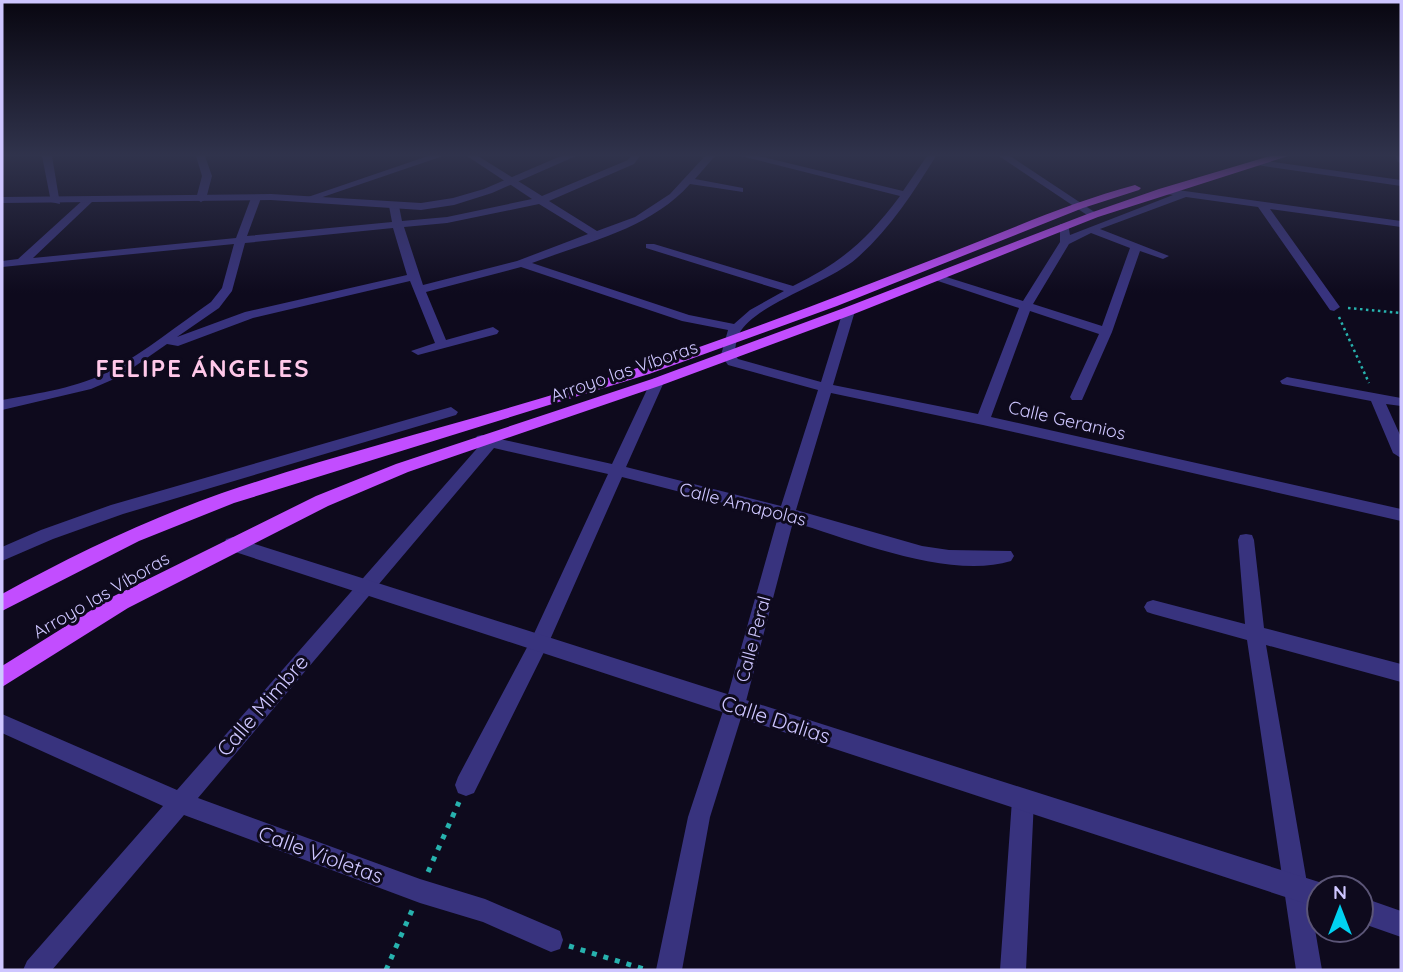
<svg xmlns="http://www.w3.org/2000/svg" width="1403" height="972" viewBox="0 0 1403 972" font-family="Quicksand,sans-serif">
	<rect width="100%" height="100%" fill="#0e0a1d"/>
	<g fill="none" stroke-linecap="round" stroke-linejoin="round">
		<path stroke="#27b2ae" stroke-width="2.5" stroke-dasharray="2.5 3.5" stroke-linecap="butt" d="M1348,308L1401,313
			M1339,317L1369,383"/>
		<path stroke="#27b2ae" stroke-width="5" stroke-dasharray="5 7" stroke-linecap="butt" d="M428,872L459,802
			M569,946L647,970
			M386,970L413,908"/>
		<path fill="#38337e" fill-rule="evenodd" d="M42,156H52L60,204L51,202Z
			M196,156H205L212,176L206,199L201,202L196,199L202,176Z
			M428,156H443L314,200L305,198Z
			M467,156H478L542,196L628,160L631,156H640L634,164L549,201L597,231L635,217L670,194L705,156H715L695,179L743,188V192L690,184C650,229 587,242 532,263L689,315L734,324L750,310L784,291L646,248V244H654L793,286C842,262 867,240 900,196L741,156H759L903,191L927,156H936C913,193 890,229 857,258C829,283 754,304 739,334C736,340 735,348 735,355L738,359L821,382L843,311L849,307L855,311L833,385L978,414L1019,308L932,279V275H940L1023,301L1060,242V224H1068L1070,235L1173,195L1159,193L1158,191L1163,188L1401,221V227L1270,209L1340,307L1334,311L1330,310L1258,207L1186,197L1100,229L1169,256L1163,259L1140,251L1112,332L1082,400H1072L1070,397L1099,334L1030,311L991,417L1401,509V521L983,425L831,393L796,510L922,546L949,550L1011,551L1014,556L1011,561C950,580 852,540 793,522L745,705L710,817L682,970H656L688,817L725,705L778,517L622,477L549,642L474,793L466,796L458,793L455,785L458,777L532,638L608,474L494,448L198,798L420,879L485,899L560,931L563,940L560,949L551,952L483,922L420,903L184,815L52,970H23L27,961L163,806L2,733V714L177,790L480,445L475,440L477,436L482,435L612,464L652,379L657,378L664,382L626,467L781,506L818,390L728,365L721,355L728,330L682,321L521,267L426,292L446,340L493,327L499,331L497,334L418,355L411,351L435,343L410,281L253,318L178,346L167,344L121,376L91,389L2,410V400C39,393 78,388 112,370C146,351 178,325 211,302L222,288L234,244L2,267V261L18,259L84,199L93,201L33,258L236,238L251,198L256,195L261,198L247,236L392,222L389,206L394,203L399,206L402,221L447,217L532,199ZM539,204L588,234L517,261L423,285L404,227L447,223ZM393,228L407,275L245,312L177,337L219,308L232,291L245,243ZM1091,233L1130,248L1102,326L1033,304L1069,244Z
			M999,156H1010L1099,215L1090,217Z
			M1395,156H1401V163L1398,162Z
			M1260,160L1401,180V186L1257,165V161Z
			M1287,377L1401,398V406L1386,404L1401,437V458L1393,453L1371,401L1282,384L1280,381Z
			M451,407L458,412L456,415L123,514L53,539L2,561V547L41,530L111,505Z
			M1246,534L1252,535L1254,540L1264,628L1401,664V682L1266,645L1322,970H1296L1247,640L1153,614L1147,612L1144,607L1147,602L1153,600L1245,624L1238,540L1240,535Z
			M1023,789L1031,792L1034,800L1026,970H1000L1012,800L1015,792Z"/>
		<path fill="#38337e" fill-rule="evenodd" d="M561,156H576L492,193L454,205L421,210L271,200L2,203V197L271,194L421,203L453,198L484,189Z
			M233,537L1319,882L1329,888H1319V908L226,549L224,544L226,539Z
			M1361,897L1401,911V937L1361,923Z"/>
		<path fill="#c24dff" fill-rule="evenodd" d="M1270,156H1288L1098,217L854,314L662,385L408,472L328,506L128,608L2,687V666L114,596L316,496L396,464L652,379L844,308L1090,213L1159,189Z
			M1135,185L1141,188L1139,190L1083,208L837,306L649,374L234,503L139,541L2,611V594C73,555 146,520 222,493C360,446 502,414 640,367C744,333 846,293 947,254C1009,230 1071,202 1135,185Z"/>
	</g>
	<linearGradient id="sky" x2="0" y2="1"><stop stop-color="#080610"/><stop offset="0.53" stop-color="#30334c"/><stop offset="1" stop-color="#30334c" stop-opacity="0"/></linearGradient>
	<rect width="1403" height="293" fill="url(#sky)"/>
	<g text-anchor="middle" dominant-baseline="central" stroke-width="6" stroke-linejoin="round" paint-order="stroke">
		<g font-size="18" fill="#cec6ff" stroke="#0e0a1d">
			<text transform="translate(624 371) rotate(-19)">Arroyo las Víboras</text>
			<text transform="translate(1067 420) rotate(13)">Calle Geranios</text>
			<text transform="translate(743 504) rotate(14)">Calle Amapolas</text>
			<text transform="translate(101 595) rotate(-30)">Arroyo las Víboras</text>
			<text transform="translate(753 639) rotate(-75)">Calle Peral</text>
		</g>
		<g font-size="21" fill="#cec6ff" stroke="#0e0a1d">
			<text transform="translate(262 705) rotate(-49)">Calle Mimbre</text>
			<text transform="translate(776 719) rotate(18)">Calle Dalias</text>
			<text transform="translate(321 854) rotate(20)">Calle Violetas</text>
		</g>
		<g font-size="24" font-weight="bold" letter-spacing="2" fill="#ffc8e9" stroke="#0e0a1d">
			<text x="203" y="368">FELIPE ÁNGELES</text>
		</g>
	</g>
	<rect width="1403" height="972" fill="none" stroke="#cec6ff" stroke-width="7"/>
	<g transform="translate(1340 909)"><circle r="33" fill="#0e0a1d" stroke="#5b5577" stroke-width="2"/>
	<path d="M0-5L12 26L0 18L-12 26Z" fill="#00d2f1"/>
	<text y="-10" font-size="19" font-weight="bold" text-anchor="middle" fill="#cec6ff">N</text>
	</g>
</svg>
